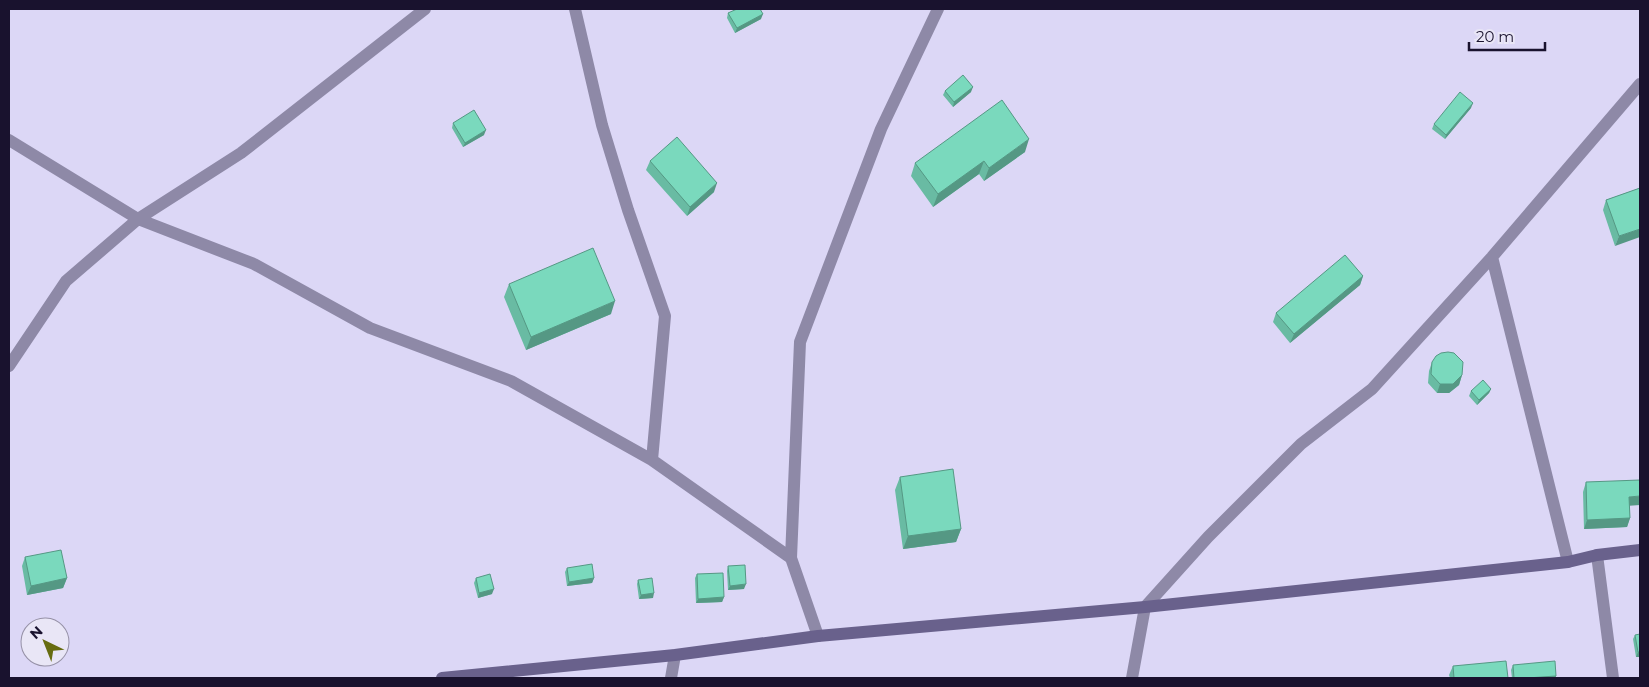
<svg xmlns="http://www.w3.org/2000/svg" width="1649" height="687" viewBox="0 0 1649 687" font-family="Montserrat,sans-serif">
	<rect width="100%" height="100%" fill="#dcd7f6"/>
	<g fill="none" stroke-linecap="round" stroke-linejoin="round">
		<path stroke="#8e89a7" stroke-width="12" d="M575,9L602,125L628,210L665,316L652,460
			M9,140L138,219L254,264L370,328L511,381L652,460L791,558
			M1492,257L1568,562
			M9,366L66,281L138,219L241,153L425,9
			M1597,555L1613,678
			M818,636L791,558L800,342L881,129L938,9
			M671,678L675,655
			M1132,678L1145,607L1208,537L1301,444L1372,389L1492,257L1640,84"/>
		<path stroke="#69618c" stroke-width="12" d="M442,678L675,655L818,636L1145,607L1568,562L1597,555L1640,550"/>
	</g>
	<path fill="#69bba3" d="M728,13L761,19L735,33L727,18Z
		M945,91L971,92L953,107L943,95Z
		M1471,108L1445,139L1432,129L1434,124Z
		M453,123L484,135L463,147L452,128Z
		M1025,152L984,181L979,174L933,207L911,176L915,163Z
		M650,161L714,192L687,216L646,170Z
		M1640,188L1615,246L1603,210L1606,200Z
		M1363,276L1360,285L1290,343L1273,322L1276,313Z
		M509,284L611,314L526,350L504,297Z
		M1432,362L1462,375L1459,385L1449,393H1437L1428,383L1429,371Z
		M1491,389L1489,393L1477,405L1469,396L1471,391Z
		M900,477L961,529L956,542L903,549L895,490Z
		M1586,482L1630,506V518L1627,527L1584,529L1583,492Z
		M25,557L67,578L63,588L27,595L22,566Z
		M728,566L744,589L728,590L727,571Z
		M567,568L594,578L592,583L567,586L565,572Z
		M697,574L724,597L722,602L696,603L695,578Z
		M476,578L492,594L478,598L474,583Z
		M638,580L653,598L639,599L637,584Z
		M1635,635L1640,657H1636L1633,639Z
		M1513,665L1556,676L1555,678H1512L1511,670Z
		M1453,666L1508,678H1450L1449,675Z"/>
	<path fill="#559884" d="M763,14L761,19L735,33L737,28Z
		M973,87L971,92L953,107L954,102Z
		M1473,103L1471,108L1445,139L1446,135Z
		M486,130L484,135L463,147L465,143Z
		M1029,139L1025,152L984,181L989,168Z
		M984,161L979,174L933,207L938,194Z
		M717,183L714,192L687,216L690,207Z
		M1640,229V237L1615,246L1619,236Z
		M1363,276L1360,285L1290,343L1294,334Z
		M615,301L611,314L526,350L531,337Z
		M1462,375L1459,385L1449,393H1437L1440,384Z
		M1491,389L1489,393L1477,405L1479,400Z
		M1640,496V505L1626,506L1629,497Z
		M1630,518L1627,527L1584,529L1587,520Z
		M961,529L956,542L903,549L908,536Z
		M67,578L63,588L27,595L31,586Z
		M594,578L592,583L567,586L569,582Z
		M746,584L744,589L728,590L730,586Z
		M494,589L492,594L478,598L479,593Z
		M654,593L653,598L639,599L641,595Z
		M724,597L722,602L696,603L698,599Z
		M1638,652H1640V657H1636Z
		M1556,676L1555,678H1527Z"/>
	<path fill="#7ad9bd" stroke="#559884" d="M737,9H760L763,14L737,28L728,13Z
		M963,75L973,87L954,102L945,91Z
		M1460,92L1473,103L1446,135L1434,124Z
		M1002,100L1029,139L989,168L984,161L938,194L915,163Z
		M474,110L486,130L465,143L453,123Z
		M677,137L717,183L690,207L650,161Z
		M1640,188V229L1619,236L1606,200Z
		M593,248L615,301L531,337L509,284Z
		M1345,255L1363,276L1294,334L1276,313Z
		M1448,352L1454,353L1463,362L1462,375L1453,384H1440L1431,374L1432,362L1436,356L1441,353Z
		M1483,380L1491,389L1479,400L1471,391Z
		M953,469L961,529L908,536L900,477Z
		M1640,480V496L1629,497L1630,518L1587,520L1586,482Z
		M61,550L67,578L31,586L25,557Z
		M592,564L594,578L569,582L567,568Z
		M745,565L746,584L730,586L728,566Z
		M723,573L724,597L698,599L697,574Z
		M490,574L494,589L479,593L476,578Z
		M652,578L654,593L641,595L638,580Z
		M1640,634V652H1638L1635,635Z
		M1506,661L1508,678H1454L1453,666Z
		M1555,661L1556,676L1527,678H1514L1513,665Z"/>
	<rect width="1649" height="687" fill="none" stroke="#19122e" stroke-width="20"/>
	<g transform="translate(45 642) rotate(317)"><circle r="24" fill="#e9e6f6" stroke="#9691a6"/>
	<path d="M0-4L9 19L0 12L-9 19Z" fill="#676c10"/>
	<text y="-8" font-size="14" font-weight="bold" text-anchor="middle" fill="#19122e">N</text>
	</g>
	<path d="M1469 42v8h76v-8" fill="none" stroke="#19122e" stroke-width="2.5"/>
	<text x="1476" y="42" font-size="15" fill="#19122e" stroke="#e9e6f6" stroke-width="4" paint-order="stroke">20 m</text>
</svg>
